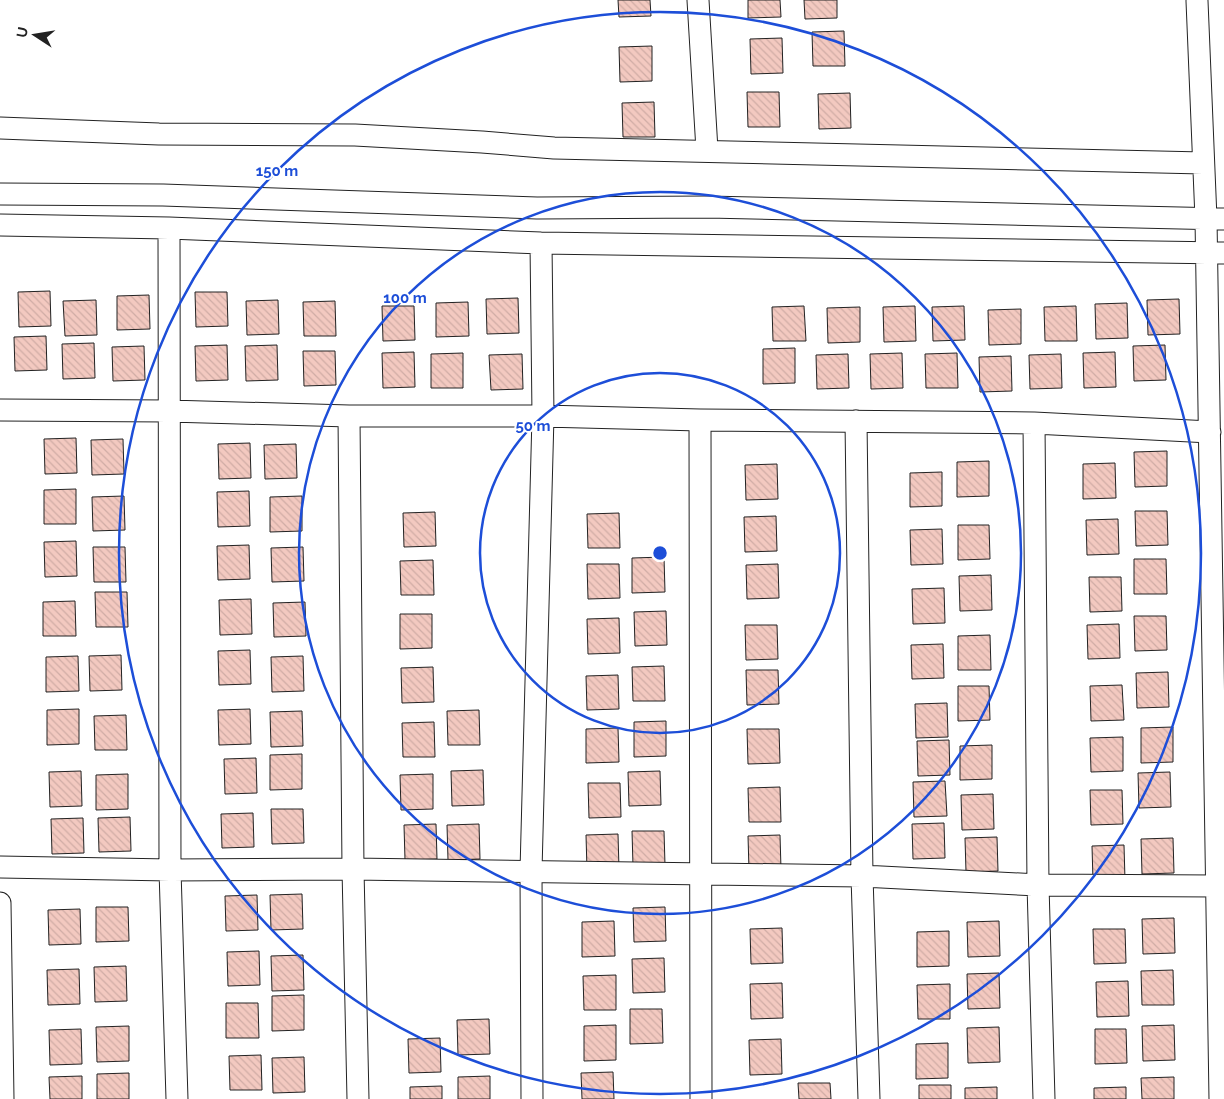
<svg xmlns="http://www.w3.org/2000/svg" width="1224" height="1099" viewBox="0 0 1224 1099" font-family="Raleway,sans-serif">
	<defs>
		<pattern id="building-back-hatch" width="6" height="6" patternUnits="userSpaceOnUse" patternTransform="scale(1.25)"><rect width="6" height="6" fill="#f3c9c0"/><path d="M-1 5l2 2M0 0l6 6M5-1l2 2" fill="none" stroke="#d0aca5"/></pattern>
	</defs>
	<rect width="100%" height="100%" fill="#fff"/>
	<path fill="url(#building-back-hatch)" stroke="#222" d="M618,0H650L651,16L619,17Z
		M748,0H780L781,17L748,18Z
		M804,0H837V18L805,19Z
		M844,31L845,66H813L812,32Z
		M782,38L783,73L751,74L750,39Z
		M652,46V81L620,82L619,47Z
		M747,92H779L780,127H748Z
		M850,93L851,128L819,129L818,94Z
		M654,102L655,137H623L622,103Z
		M50,291L51,326L19,327L18,292Z
		M195,292H227L228,326L196,327Z
		M149,295L150,329L117,330V296Z
		M518,298L519,333L487,334L486,299Z
		M1179,299L1180,334L1148,335L1147,300Z
		M96,300L97,335L65,336L63,301Z
		M278,300L279,334L247,335L246,301Z
		M335,301L336,336H304L303,302Z
		M468,302L469,336L436,337V303Z
		M1127,303L1128,338L1096,339L1095,304Z
		M382,306H414L415,340L383,341Z
		M804,306L806,341H773L772,307Z
		M915,306L916,341L884,342L883,307Z
		M964,306L965,340L933,341L932,307Z
		M1076,306L1077,341H1045L1044,307Z
		M860,307V342L828,343L827,308Z
		M1021,309V344L989,345L988,310Z
		M46,336L47,370L15,371L14,337Z
		M94,343L95,378L63,379L62,344Z
		M227,345L228,380L196,381L195,346Z
		M277,345L278,380L246,381L245,346Z
		M1165,345L1166,380L1134,381L1133,346Z
		M144,346L145,380L113,381L112,347Z
		M795,348V383L763,384V349Z
		M303,351H335L336,385L304,386Z
		M414,352L415,387L383,388L382,353Z
		M1115,352L1116,387L1084,388L1083,353Z
		M463,353V388H431V354Z
		M902,353L903,388L871,389L870,354Z
		M957,353L958,388H926L925,354Z
		M522,354L523,389L491,390L489,355Z
		M848,354L849,388L817,389L816,355Z
		M1061,354L1062,388L1030,389L1029,355Z
		M1011,356L1012,391L980,392L979,357Z
		M76,438L77,473L45,474L44,439Z
		M123,439L124,474L92,475L91,440Z
		M250,443L251,478L219,479L218,444Z
		M296,444L297,478L265,479L264,445Z
		M1167,451V486L1135,487L1134,452Z
		M989,461V496L957,497V462Z
		M1115,463L1116,498L1083,499V464Z
		M777,464L778,499L746,500L745,465Z
		M942,472V506L910,507V473Z
		M76,489V524H44V490Z
		M249,491L250,526L218,527L217,492Z
		M124,496L125,530L93,531L92,497Z
		M302,496V531L270,532V497Z
		M1135,511H1167L1168,545L1136,546Z
		M435,512L436,546L404,547L403,513Z
		M619,513L620,548H588L587,514Z
		M776,516L777,551L745,552L744,517Z
		M1118,519L1119,554L1087,555L1086,520Z
		M958,525H989L990,559L958,560Z
		M942,529L943,564L911,565L910,530Z
		M76,541L77,576L45,577L44,542Z
		M249,545L250,579L218,580L217,546Z
		M93,547H125L126,582H94Z
		M303,547L304,581L272,582L271,548Z
		M664,557L665,592L632,593V558Z
		M1134,559H1166L1167,594H1134Z
		M433,560L434,595H401L400,561Z
		M587,564H619L620,598L588,599Z
		M778,564L779,598L747,599L746,565Z
		M991,575L992,610L960,611L959,576Z
		M1089,577H1121L1122,611L1090,612Z
		M944,588L945,623L913,624L912,589Z
		M95,592H127L128,627H96Z
		M251,599L252,634L220,635L219,600Z
		M75,601L76,636H43V602Z
		M305,602L306,636L274,637L273,603Z
		M666,611L667,645L635,646L634,612Z
		M400,614H432V648L400,649Z
		M1134,616H1166L1167,650L1135,651Z
		M619,618L620,653L588,654L587,619Z
		M1119,624L1120,658L1088,659L1087,625Z
		M745,625H777L778,659L746,660Z
		M990,635L991,670H958V636Z
		M943,644L944,678L912,679L911,645Z
		M250,650L251,684L219,685L218,651Z
		M121,655L122,690L90,691L89,656Z
		M78,656L79,691L46,692V657Z
		M303,656L304,691L272,692L271,657Z
		M664,666L665,701H633L632,667Z
		M433,667L434,702L402,703L401,668Z
		M746,670H778L779,704L747,705Z
		M1168,672L1169,707L1137,708L1136,673Z
		M618,675L619,709L587,710L586,676Z
		M1122,685L1124,720L1091,721L1090,686Z
		M958,686H989L990,720L958,721Z
		M947,703L948,737L916,738L915,704Z
		M79,709V744L47,745V710Z
		M250,709L251,744L219,745L218,710Z
		M479,710L480,745H448L447,711Z
		M302,711L303,746L271,747L270,712Z
		M126,715L127,750H95L94,716Z
		M666,721V756L634,757V722Z
		M434,722L435,757H403L402,723Z
		M1173,727V762L1141,763V728Z
		M618,728L619,762L586,763V729Z
		M747,729H779L780,763L748,764Z
		M1123,737V771L1091,772L1090,738Z
		M949,740L950,775L918,776L917,741Z
		M992,745V779L960,780V746Z
		M302,754V789L270,790V755Z
		M256,758L257,793L225,794L224,759Z
		M483,770L484,805L452,806L451,771Z
		M81,771L82,806L50,807L49,772Z
		M660,771L661,805L629,806L628,772Z
		M1170,772L1171,807L1139,808L1138,773Z
		M128,774V809L96,810V775Z
		M433,774V809L401,810L400,775Z
		M945,781L947,816L914,817L913,782Z
		M588,783H620L621,817L589,818Z
		M780,787L781,822H749L748,788Z
		M1090,790H1122L1123,824L1091,825Z
		M993,794L994,829L962,830L961,795Z
		M271,809H303L304,843L272,844Z
		M253,813L254,847L222,848L221,814Z
		M130,817L131,851L99,852L98,818Z
		M83,818L84,853L52,854L51,819Z
		M944,823L945,858L913,859L912,824Z
		M436,824L437,859L405,860L404,825Z
		M479,824L480,859L448,860L447,825Z
		M632,831H664L665,865L633,866Z
		M618,834L619,869L587,870L586,835Z
		M780,835L781,869L749,870L748,836Z
		M997,837L998,871L966,872L965,838Z
		M1173,838L1174,873L1142,874L1141,839Z
		M1124,845L1125,880L1093,881L1092,846Z
		M302,894L303,929L271,930L270,895Z
		M257,895L258,930L226,931L225,896Z
		M96,907H128L129,941L96,942Z
		M665,907L666,941L634,942L633,908Z
		M80,909L81,944L49,945L48,910Z
		M1174,918L1175,953L1143,954L1142,919Z
		M614,921L615,956L582,957V922Z
		M999,921L1000,956L968,957L967,922Z
		M782,928L783,963L751,964L750,929Z
		M1093,929H1125L1126,963L1094,964Z
		M949,931V966L917,967V932Z
		M259,951L260,985L228,986L227,952Z
		M303,955L304,990L272,991L271,956Z
		M664,958L665,992L633,993L632,959Z
		M126,966L127,1001L95,1002L94,967Z
		M79,969L80,1004L48,1005L47,970Z
		M1173,970L1174,1005H1142L1141,971Z
		M999,973L1000,1008L968,1009L967,974Z
		M616,975V1010H584L583,976Z
		M1128,981L1129,1016L1097,1017L1096,982Z
		M782,983L783,1018L751,1019L750,984Z
		M950,984V1019H918L917,985Z
		M304,995V1030L272,1031V996Z
		M226,1003H258L259,1038H226Z
		M630,1009H662L663,1043L630,1044Z
		M489,1019L490,1054L458,1055L457,1020Z
		M616,1025V1060L584,1061V1026Z
		M1174,1025L1175,1060L1143,1061L1142,1026Z
		M129,1026V1061L97,1062L96,1027Z
		M999,1027L1000,1062L968,1063L967,1028Z
		M81,1029L82,1064L50,1065L49,1030Z
		M1095,1029H1126L1127,1063L1095,1064Z
		M440,1038L441,1072L409,1073L408,1039Z
		M781,1039L782,1074L750,1075L749,1040Z
		M948,1043V1078L916,1079V1044Z
		M261,1055L262,1090H230L229,1056Z
		M304,1057L305,1092L273,1093L272,1058Z
		M613,1072L614,1099H582L581,1073Z
		M129,1073V1099H97V1074Z
		M82,1076V1099H50L49,1077Z
		M490,1076V1099H458V1077Z
		M1174,1077V1099H1142L1141,1078Z
		M798,1083H830L831,1099H799Z
		M919,1085H951V1099H919Z
		M442,1086V1099H410V1087Z
		M997,1087V1099H965V1088Z
		M1126,1087V1099H1094V1088Z"/>
	<g fill="none" stroke-linecap="round" stroke-linejoin="round">
		<g stroke="#222" stroke-width="23">
			<path id="minor" d="M698,0L707,150
				M1197,1L1206,219L1220,1099
				M0,128L159,134L355,135L482,142L554,148L1203,163
				M0,194L163,195L537,208L708,207L1224,219
				M0,225L169,228L541,243L1224,253
				M169,228L170,870L177,1099
				M0,410L169,411L349,416H543L700,420L1034,423L1210,432
				M349,416L353,869L358,1099
				M700,420L701,1099
				M856,421L862,876L869,1099
				M1034,423L1038,885L1044,1099
				M0,867L170,870L353,869L862,876L1038,885L1215,886
				M0,903L3,1099
				M532,1099L531,871L543,416L541,243"/>
		</g>
		<use href="#minor" stroke="#fff" stroke-width="21"/>
	</g>
	<g fill="none" stroke="#1d4ed8" stroke-width="2.5">
		<circle cx="660" cy="553" r="180"/>
		<circle cx="660" cy="553" r="361"/>
		<circle cx="660" cy="553" r="541"/>
	</g>
	<circle cx="660" cy="553" r="8" fill="#1d4ed8" stroke="#fff" stroke-width="2.5"/>
	<g font-size="15" text-anchor="middle" font-weight="bold" fill="#1d4ed8" stroke="#fff" stroke-width="4" stroke-linejoin="round" paint-order="stroke">
		<text x="277" y="176">150 m</text>
		<text x="405" y="303">100 m</text>
		<text x="533" y="431">50 m</text>
	</g>
	<g transform="translate(35 35) rotate(282)" stroke="#ffffff" stroke-width="4" paint-order="stroke">
	<path d="M0-4L9 19L0 12L-9 19Z" fill="#222222"/>
	<text y="-8" font-size="14" font-weight="bold" text-anchor="middle" fill="#222222">U</text>
	</g>
</svg>
